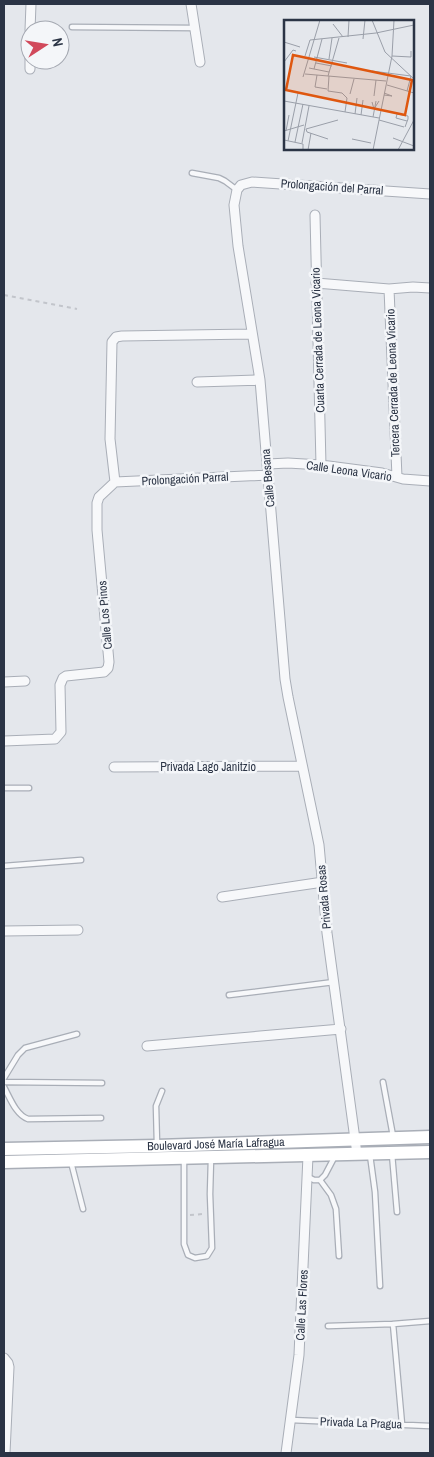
<svg xmlns="http://www.w3.org/2000/svg" width="434" height="1457" viewBox="0 0 434 1457" font-family="'Archivo Narrow',sans-serif">
	<rect width="100%" height="100%" fill="#e4e7ec"/>
	<g fill="none" stroke-linecap="round" stroke-linejoin="round">
		<g stroke="#a9aeb7" stroke-width="7">
			<path id="lane" d="M72,27L195,28
				M192,173L219,178L225,181L237,190
				M4,788H29
				M4,866L81,860
				M229,995L334,982
				M4,1078L18,1055L25,1048L77,1034
				M4,1082L102,1083
				M383,1082L393,1136
				M4,1087C10,1098 16,1115 28,1119L101,1118
				M157,1144L156,1106L162,1091
				M392,1154L397,1212
				M370,1155L375,1192L380,1286
				M184,1158V1244L188,1255L195,1258L207,1256L212,1248L210,1194L211,1159
				M71,1162L83,1209
				M308,1177L314,1180H320L325,1175L335,1156
				M320,1180L331,1195L336,1209L339,1256
				M328,1326L393,1324
				M291,1420L430,1426
				M402,1424L393,1324L430,1321"/>
		</g>
		<g stroke="#a9aeb7" stroke-width="11">
			<path id="street" d="M191,4L200,62
				M30,30L31,4
				M30,69V42
				M315,215L321,465
				M316,283L389,289L413,287L430,288
				M389,289L397,477
				M197,382L260,380
				M268,464L288,463L321,465L382,473L403,479L430,481
				M115,482L110,439L112,342L116,337L122,336L252,334
				M4,682L25,681
				M4,741L55,739L61,732L60,685L63,678L66,676L104,672L108,668L109,662L97,530V503L99,497L115,482L268,475
				M114,767L302,766
				M222,897L323,882
				M4,931L78,930
				M147,1046L341,1029
				M357,1154L327,933L319,845L288,697L285,679L260,380L238,246L234,205L237,190L241,185L252,182L430,194
				M4,1358L8,1363L9,1367L5,1453
				M286,1453L299,1355L308,1156"/>
		</g>
		<g stroke="#a9aeb7" stroke-width="15">
			<g id="secondary">
				<path id="s1" d="M4,1149L157,1146L430,1137"/>
				<path d="M4,1162L430,1152"/>
			</g>
		</g>
		<path stroke="#c2c5cb" stroke-width="2" stroke-dasharray="4 4" stroke-linecap="butt" d="M4,295L77,309
			M190,1215L203,1214"/>
		<use href="#lane" stroke="#f7f8fa" stroke-width="4.5"/>
		<use href="#street" stroke="#f7f8fa" stroke-width="9"/>
		<use href="#secondary" stroke="#fff" stroke-width="12"/>
	</g>
	<g text-anchor="middle" dominant-baseline="central" stroke-width="5" stroke-linejoin="round" paint-order="stroke">
		<g font-size="12" fill="#2b3445" stroke="#f4f6f9">
			<text transform="translate(332 187) rotate(4)">Prolongación del Parral</text>
			<text transform="translate(318 340) rotate(-92)">Cuarta Cerrada de Leona Vicario</text>
			<text transform="translate(393 383) rotate(-92)">Tercera Cerrada de Leona Vicario</text>
			<text transform="translate(349 471) rotate(8)">Calle Leona Vicario</text>
			<text transform="translate(268 478) rotate(-95)">Calle Besana</text>
			<text transform="translate(185 479) rotate(-3)">Prolongación Parral</text>
			<text transform="translate(105 615) rotate(-95)">Calle Los Pinos</text>
			<text x="208" y="767">Privada Lago Janitzio</text>
			<text transform="translate(324 897) rotate(-95)">Privada Rosas</text>
			<text stroke="none"><textPath href="#s1" startOffset="212">Boulevard José María Lafragua</textPath></text>
			<text transform="translate(302 1305) rotate(-87)">Calle Las Flores</text>
			<text transform="translate(361 1423) rotate(2)">Privada La Pragua</text>
		</g>
	</g>
	<g transform="translate(284 20)">
		<rect width="130" height="130" fill="#e4e7ec"/>
		<path fill="none" stroke="#9a9fa9" stroke-width="1" d="M88,0L101,32L130,59M49,4L59,17M64,17L65,0M79,19L81,0M0,22L16,27M21,36L26,20L92,13L130,5M108,36L127,37V31M30,37L63,43M45,39L48,18M0,42L9,30L12,31M32,43L48,46M25,48L45,52M30,49L38,19M88,51L127,56L123,71M21,54L102,61M33,55L31,67L43,69M44,56L55,18M45,56L44,71L58,73L63,78L61,92M19,57L36,0M103,65L130,73M66,74L70,59M100,75L108,76L100,73M90,76L92,60M0,81L95,98M88,82L90,89L95,81M71,94L73,78M77,95L79,80M89,97L92,81M95,100L120,107M121,107L124,99V96L113,94L112,98L123,101M0,111L20,105M2,111L5,95M109,118L130,126M44,119L23,112L22,109L54,100M68,119L87,123M0,120L19,124V130M4,121L14,73M11,122L19,84M18,123L25,86M24,130L27,113M89,130L108,36L110,0M114,130L130,100"/>
		<path fill="#df570f" fill-opacity="0.15" stroke="#df570f" stroke-width="2.5" d="M9,35L128,60L121,95L2,70Z"/>
		<rect width="130" height="130" fill="none" stroke="#2b3445" stroke-width="2.5"/>
	</g>
	<rect width="434" height="1457" fill="none" stroke="#2b3445" stroke-width="10"/>
	<g transform="translate(45 45) rotate(78)"><circle r="24" fill="#f4f6f9" stroke="#a4a8b1"/>
	<path d="M0-4L9 19L0 12L-9 19Z" fill="#d1495b"/>
	<text y="-8" font-size="14" font-weight="bold" text-anchor="middle" fill="#2b3445">N</text>
	</g>
</svg>
